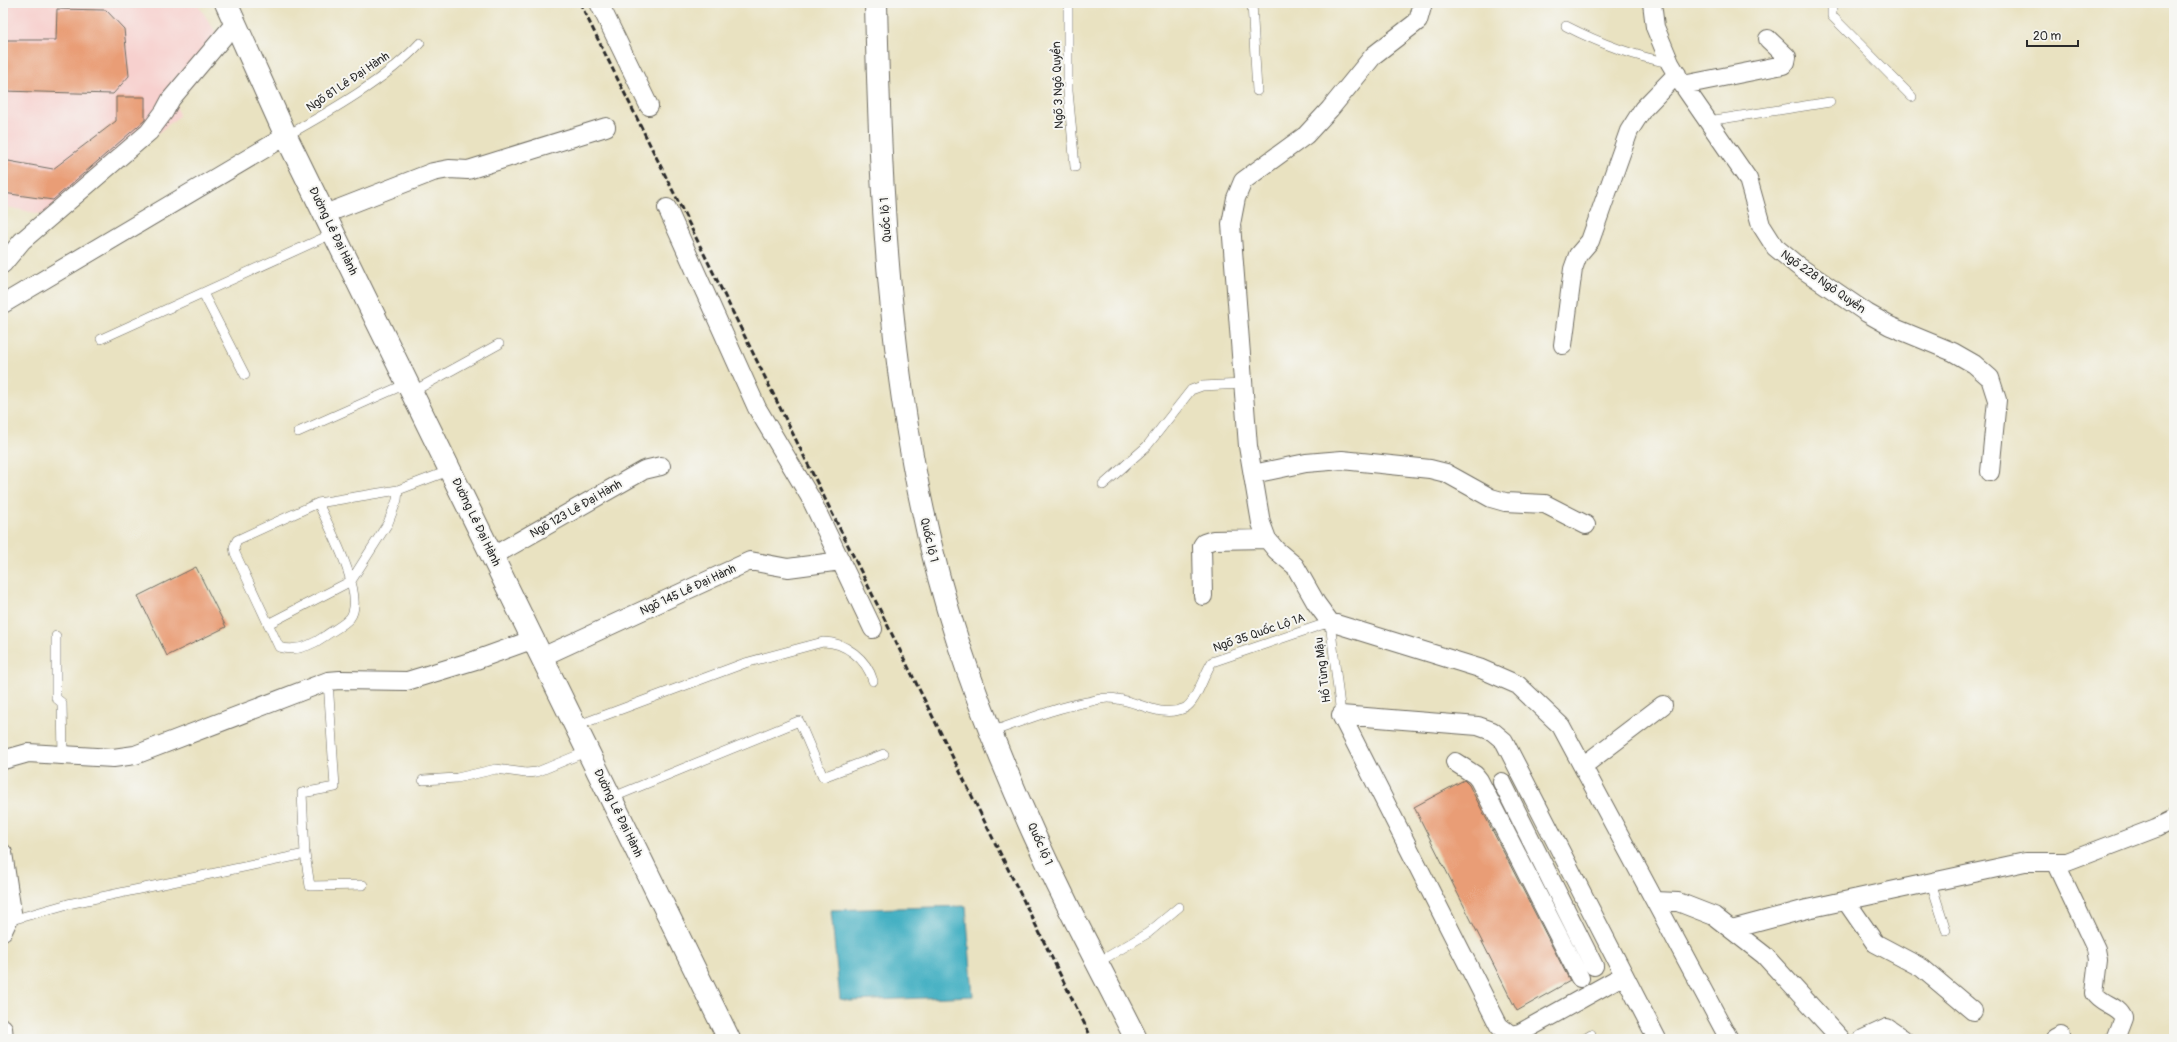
<svg xmlns="http://www.w3.org/2000/svg" width="2177" height="1042" viewBox="0 0 2177 1042" font-family="Pangolin,sans-serif">
	<rect width="100%" height="100%" fill="#f6f6f2"/>
	<filter id="ink" filterUnits="userSpaceOnUse"><feTurbulence type="fractalNoise" baseFrequency=".025" numOctaves="2"/><feDisplacementMap in="SourceGraphic" scale="8" xChannelSelector="R" yChannelSelector="G"/><feConvolveMatrix kernelMatrix="1 2 1 2 8 2 1 2 1" color-interpolation-filters="sRGB"/></filter>
	<filter id="wash" filterUnits="userSpaceOnUse"><feTurbulence type="fractalNoise" baseFrequency=".012" numOctaves="4" result="noise"/><feDisplacementMap in="SourceGraphic" scale="16" xChannelSelector="R" yChannelSelector="G"/><feGaussianBlur stdDeviation="0.9" result="paint"/><feColorMatrix in="noise" values="0 0 0 0 0 0 0 0 0 0 0 0 0 0 0 0 0 1.4 0 .05"/><feComposite in="paint" operator="in"/></filter>
	<g filter="url(#wash)">
		<rect width="100%" height="100%" fill="#e9e2c1"/>
		<path fill="#f7d0ce" d="M3,3H197L225,47L176,104L179,116L55,217L3,206Z"/>
		<path fill="#45b0c3" stroke="#386e77" d="M966,906L973,996L850,1001L840,999L831,910Z"/>
		<g id="blocks">
			<path fill="#e99d76" d="M57,9L106,10L124,29L129,76L113,94L3,91V40H56Z
				M116,97H145V120L53,200L3,193V160L53,169L116,121Z
				M196,567L226,627L167,656L138,596Z
				M1464,780L1469,785L1570,981L1517,1011L1414,807Z"/>
		</g>
	</g>
	<g filter="url(#ink)">
		<use href="#blocks" fill-opacity="0" stroke="#6e6b60" stroke-width="1"/>
		<g fill="none" stroke-linecap="round" stroke-linejoin="round">
			<g stroke="#6e6b60" stroke-width="10">
				<path id="lane" d="M1068,3V91L1075,167
					M1252,3L1257,91
					M1832,3V16L1912,97
					M1566,26C1599,43 1633,56 1670,63
					M1708,121L1830,102
					M286,136C329,112 387,79 420,43
					M203,293L245,375
					M101,339L334,233
					M412,392L499,344
					M298,432L408,383
					M1103,485L1147,446L1191,390L1202,386L1243,384
					M318,503C328,525 367,596 350,618C344,625 332,631 325,636C311,646 295,652 279,647L235,553L234,547L237,540L318,503L398,490L451,470
					M268,624L351,581L388,523L397,500L398,490
					M56,636V698L62,703L63,755
					M328,681L335,787L302,793L305,854L310,886L363,885
					M576,726L745,663L823,642C845,642 867,659 873,681
					M991,732C1023,721 1054,708 1087,702C1094,701 1101,698 1108,698C1136,698 1158,720 1185,708C1196,703 1204,674 1212,662L1330,622L1341,715
					M423,780L457,778L496,769L526,773L537,772L588,751
					M611,798L799,721L823,777L884,754
					M1931,883L1946,930
					M8,921L68,904L305,854
					M1097,963L1148,933L1179,907
					M1583,1039L1591,1034"/>
			</g>
			<g stroke="#6e6b60" stroke-width="20">
				<path id="street" d="M599,3L649,106
					M1423,3L1418,21L1374,55L1330,109L1306,135L1243,181L1236,198L1231,224L1248,446L1261,523L1267,539L1276,550L1295,566L1316,603L1330,622L1479,668L1518,685L1561,726L1729,1039
					M1652,3L1655,27L1670,63L1683,85L1748,179L1761,225L1775,247L1798,266L1867,313L1890,326L1953,352L1974,364L1990,378L1997,400L1990,472
					M1683,85L1783,65L1786,62L1787,57L1768,39
					M667,208L757,408L810,497L873,629
					M325,214L433,172L449,169L468,170L606,127
					M3,264L22,241L149,132L164,112L171,99L235,23
					M3,304L286,136
					M1563,345L1573,269L1578,255L1590,241L1629,131L1643,109L1677,74
					M1253,474L1306,463L1342,460L1430,469L1446,473L1491,498L1505,502L1545,504L1586,525
					M493,556L644,470L661,466
					M1203,596L1202,546L1204,543L1213,540L1267,539
					M542,657L750,561L788,568L841,561
					M1341,715L1478,726L1492,731L1504,741L1657,1039
					M1341,715L1499,1026L1511,1035L1520,1033L1624,975
					M3,760L28,753L113,758L135,755L328,681L340,680L407,681L476,660L534,639
					M1455,762L1475,775L1479,780L1580,978
					M1583,766L1663,705
					M1502,782L1594,966
					M3,853L12,912L3,931
					M2055,862L2096,949L2098,960L2094,993C2101,1005 2118,1005 2123,1018L2115,1039
					M1655,901L1678,902L1714,916L1764,955L1841,1039
					M1846,901L1875,943L1922,968L1973,1011
					M1732,929L1807,909L2025,862H2067L2156,828L2174,819
					M3,1028L4,1039
					M1863,1039L1887,1028L1903,1039
					M2055,1039L2061,1036"/>
			</g>
			<g stroke="#6e6b60" stroke-width="24">
				<path id="secondary" d="M226,3L286,136L729,1039"/>
			</g>
			<g stroke="#6e6b60" stroke-width="24">
				<path id="highway" d="M876,3C881,218 891,437 958,642C988,733 1027,823 1069,908C1091,952 1114,995 1136,1039"/>
			</g>
			<use href="#lane" stroke="#fff" stroke-width="9"/>
			<use href="#street" stroke="#fff" stroke-width="18"/>
			<use href="#secondary" stroke="#fff" stroke-width="22"/>
			<use href="#highway" stroke="#fff" stroke-width="22"/>
			<path stroke="#2b2b2b" stroke-width="3" stroke-dasharray="6 3" stroke-linecap="butt" d="M580,3L1092,1039"/>
		</g>
	</g>
	<g text-anchor="middle" dominant-baseline="central" stroke-width="4" stroke-linejoin="round" paint-order="stroke">
		<g font-size="12" fill="#2b2b2b" stroke="#f6f6f2">
			<text transform="translate(348 82) rotate(-34)">Ngõ 81 Lê Đại Hành</text>
			<text transform="translate(1058 85) rotate(-92)">Ngõ 3 Ngô Quyền</text>
			<text transform="translate(886 220) rotate(-94)">Quốc lộ 1</text>
			<text transform="translate(333 231) rotate(64)">Đường Lê Đại Hành</text>
			<text transform="translate(1823 282) rotate(35)">Ngõ 228 Ngô Quyền</text>
			<text transform="translate(576 509) rotate(-30)">Ngõ 123 Lê Đại Hành</text>
			<text transform="translate(476 522) rotate(64)">Đường Lê Đại Hành</text>
			<text transform="translate(929 540) rotate(77)">Quốc lộ 1</text>
			<text transform="translate(688 590) rotate(-25)">Ngõ 145 Lê Đại Hành</text>
			<text transform="translate(1259 633) rotate(-19)">Ngõ 35 Quốc Lộ 1A</text>
			<text transform="translate(1323 670) rotate(-97)">Hồ Tùng Mậu</text>
			<text transform="translate(618 813) rotate(64)">Đường Lê Đại Hành</text>
			<text transform="translate(1040 844) rotate(66)">Quốc lộ 1</text>
		</g>
	</g>
	<rect width="2177" height="1042" fill="none" stroke="#f6f6f2" stroke-width="16"/>
	<path d="M2027 40v6h51v-6" fill="none" stroke="#2b2b2b" stroke-width="2"/>
	<text x="2033" y="40" font-size="12" fill="#2b2b2b" stroke="#f6f6f2" stroke-width="3" paint-order="stroke">20 m</text>
</svg>
